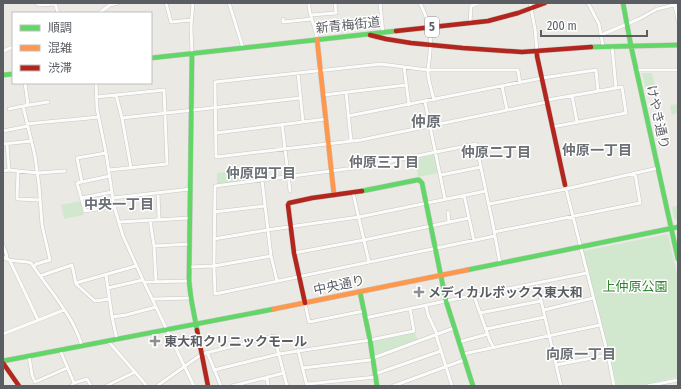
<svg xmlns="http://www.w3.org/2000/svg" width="681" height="389" viewBox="0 0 681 389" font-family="'Fira Sans Condensed','Noto Sans JP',sans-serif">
	<rect width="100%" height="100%" fill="#ebe9e4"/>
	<path fill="#d2e8ce" d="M642,73H652L655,85L645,87Z
		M678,104V112L672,115L670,105Z
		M433,155L435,156L438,173L418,177L414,159Z
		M245,169L246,181L217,184V173Z
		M80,201L84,215L64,219L61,205Z
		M678,206V221L674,218L672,207Z
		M668,234L678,279V377L636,386H617L583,251Z
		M415,333L418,340L376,355L374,354L372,343L374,341Z"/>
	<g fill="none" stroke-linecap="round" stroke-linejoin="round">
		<g stroke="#c7c7c7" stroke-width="4">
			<path id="street" d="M36,3L39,5L55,4
				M55,3L58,13
				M166,3L171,22L191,20
				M229,3L243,48
				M309,3C308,14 316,27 317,39
				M380,3L383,33
				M420,3C428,19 432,33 430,51C430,58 428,65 428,72C428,81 432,91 434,100
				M530,3L535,29L537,51
				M588,3L599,24L603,46
				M675,5L678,21
				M99,13L110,5L118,3
				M311,15L336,13L335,3
				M283,19V22L312,19
				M470,23L471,6L479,3
				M601,35L639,19L657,9L678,4
				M612,46L616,88
				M3,51L13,47
				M192,54L191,26L193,3
				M404,67L409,105
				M637,70H678
				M298,73L303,122
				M25,83L28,105
				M96,83L97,109L106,153L114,206L123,236L143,280L167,330L194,386
				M520,83L518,70H428L381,64L215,82L216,157L361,140L547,102
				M502,86L507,110
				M346,92L351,141
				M116,95L122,118L131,168
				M324,95L406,85
				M572,96L577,122
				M96,97L164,90L167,164L109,170
				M547,100L616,88L622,87L626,113L552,127
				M425,102L445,199
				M9,109L23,106
				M348,116L542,78L596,70L598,91
				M122,118L300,98
				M27,124C51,121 74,120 98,117
				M282,124L290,191
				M3,131L28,126
				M216,133L326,119
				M3,144L32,141
				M7,144L9,170
				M3,171L9,170L38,173L65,171
				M18,171L17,199L40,200
				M441,175L481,167
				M110,176L77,183L85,211L114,206
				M262,180L271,256L277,281
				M82,182L77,158L106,153
				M565,185L608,355L614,386
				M158,193L159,219
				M353,193L369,262
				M464,195L474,241
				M81,198L112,192
				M113,198L190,189
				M489,204L566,189L658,168
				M214,212L265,206
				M448,212L449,222
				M150,220L154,246L156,282
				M119,222L190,218
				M494,232L640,203L635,173
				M495,236L215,294L214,266L215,186L362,167L476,144L493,225L495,236L500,263
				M214,239L267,230L359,217L486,191
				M3,245L7,256L6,259
				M154,246L190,244
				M294,253L364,240L469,218
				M3,257C13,264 21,259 31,263C45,284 62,303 74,326C77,332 80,339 82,346
				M10,261L38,320
				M34,267L36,264L50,260L42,225L39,185L35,156L23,106L48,102
				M189,267L214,266L271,256
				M106,275L112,317L117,340
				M40,276L72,265L76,284L95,301L109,299
				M144,282L189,281
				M76,283L136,266
				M537,283L561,386
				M108,288L143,280
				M474,296L490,341L494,348
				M152,299L191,298
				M305,303L309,322L364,311
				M426,306L428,315L437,334
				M544,310L593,298
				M480,313L541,301
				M112,317L126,315L156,307
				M365,318L446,301L587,273
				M486,329L545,317
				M3,334L64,310
				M436,335L452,386
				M108,341L147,386
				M459,342L488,334
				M60,350L74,383
				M298,350L307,386
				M207,352L221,386
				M463,354L600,325
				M29,356L32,375L35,382L67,368
				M556,365L608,355
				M303,368L370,360L373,358L454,328
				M214,370L279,354L370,340L414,331L410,309
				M375,374L441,351
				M267,377L268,386
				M307,384L376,377
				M71,386L74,383L87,379L91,386
				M106,386L135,372
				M157,386L202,354L274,336L287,386
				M232,386L284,373
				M393,386L464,360
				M647,386L678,380"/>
		</g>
		<g stroke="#c8c8c8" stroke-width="5.5">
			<path id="fast" d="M623,3L631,46L678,259
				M591,47L678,45
				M192,54L189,281L191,298L197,330
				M151,58L396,31
				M3,75L13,74
				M362,191L417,180H419L422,183L446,301L473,386
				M467,270L678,227
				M360,292L370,340L377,386
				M3,361L274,309"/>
		</g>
		<g stroke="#c8c8c8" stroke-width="5.5">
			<path id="slow" d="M317,39L334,195
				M274,309L467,270"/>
		</g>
		<g stroke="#c8c8c8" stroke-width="5.5">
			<path id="jam" d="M396,31L488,21L518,13L545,3
				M370,35L386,39L411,43L463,48L522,52L591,47
				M537,51V56L565,185
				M305,303L294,253L288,205L289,203L312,198L362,191
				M197,330L208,386
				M3,363L19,386"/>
		</g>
		<use href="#street" stroke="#fcfcfb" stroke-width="3"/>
		<use href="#fast" stroke="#63d668" stroke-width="4.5"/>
		<use href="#slow" stroke="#ff974d" stroke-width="4.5"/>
		<use href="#jam" stroke="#b3261e" stroke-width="4.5"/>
	</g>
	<g fill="#8d8f90" stroke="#fff" stroke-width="1.5">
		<path d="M417 286h4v4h4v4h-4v4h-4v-4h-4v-4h4z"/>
		<path d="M153 335h4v4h4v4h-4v4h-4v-4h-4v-4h4z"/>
	</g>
	<g text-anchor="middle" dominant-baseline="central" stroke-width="3" stroke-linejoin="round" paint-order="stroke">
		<rect fill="#fff" stroke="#8c8e92" stroke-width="1" x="425" y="17" width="14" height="20" rx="3"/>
		<g font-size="12" font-weight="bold" fill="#5a5e63">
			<text x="432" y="27">5</text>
		</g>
		<g font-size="13" fill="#5a5e63" stroke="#fff">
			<text transform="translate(348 25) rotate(-6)">新青梅街道</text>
			<text transform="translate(658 117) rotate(78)">けやき通り</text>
			<text transform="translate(339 285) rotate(-12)">中央通り</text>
		</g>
		<g font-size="13" fill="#308430" stroke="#fff">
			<text x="635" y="286">上仲原公園</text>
		</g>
		<g font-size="13" font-weight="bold" fill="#5a5e63" stroke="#fff" text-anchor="start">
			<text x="428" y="292">メディカルボックス東大和</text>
			<text x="164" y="341">東大和クリニックモール</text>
		</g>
		<g font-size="14" font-weight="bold" fill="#6b7075" stroke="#fff">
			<text x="597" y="150">仲原一丁目</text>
			<text x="496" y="152">仲原二丁目</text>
			<text x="384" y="162">仲原三丁目</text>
			<text x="261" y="173">仲原四丁目</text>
			<text x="119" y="204">中央一丁目</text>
			<text x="581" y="354">向原一丁目</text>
		</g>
		<g font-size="15" font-weight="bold" fill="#6b7075" stroke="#fff">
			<text x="426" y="122">仲原</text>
		</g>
	</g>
	<rect width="681" height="389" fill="none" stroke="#5a5e63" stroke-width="8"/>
	<rect x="12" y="12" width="140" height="72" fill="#ffffff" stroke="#bdbfc1"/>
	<rect x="20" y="25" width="20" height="6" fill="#63d668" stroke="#bdbfc1"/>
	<text x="48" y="32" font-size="12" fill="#5a5e63">順調</text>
	<rect x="20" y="45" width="20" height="6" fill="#ff974d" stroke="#bdbfc1"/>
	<text x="48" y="52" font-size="12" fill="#5a5e63">混雑</text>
	<rect x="20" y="65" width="20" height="6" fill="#b3261e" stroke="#bdbfc1"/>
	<text x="48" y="72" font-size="12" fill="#5a5e63">渋滞</text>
	<path d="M541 30v6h106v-6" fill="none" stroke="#5a5e63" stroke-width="2"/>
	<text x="547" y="30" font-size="12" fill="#5a5e63" stroke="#ffffff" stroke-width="3" paint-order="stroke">200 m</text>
</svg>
